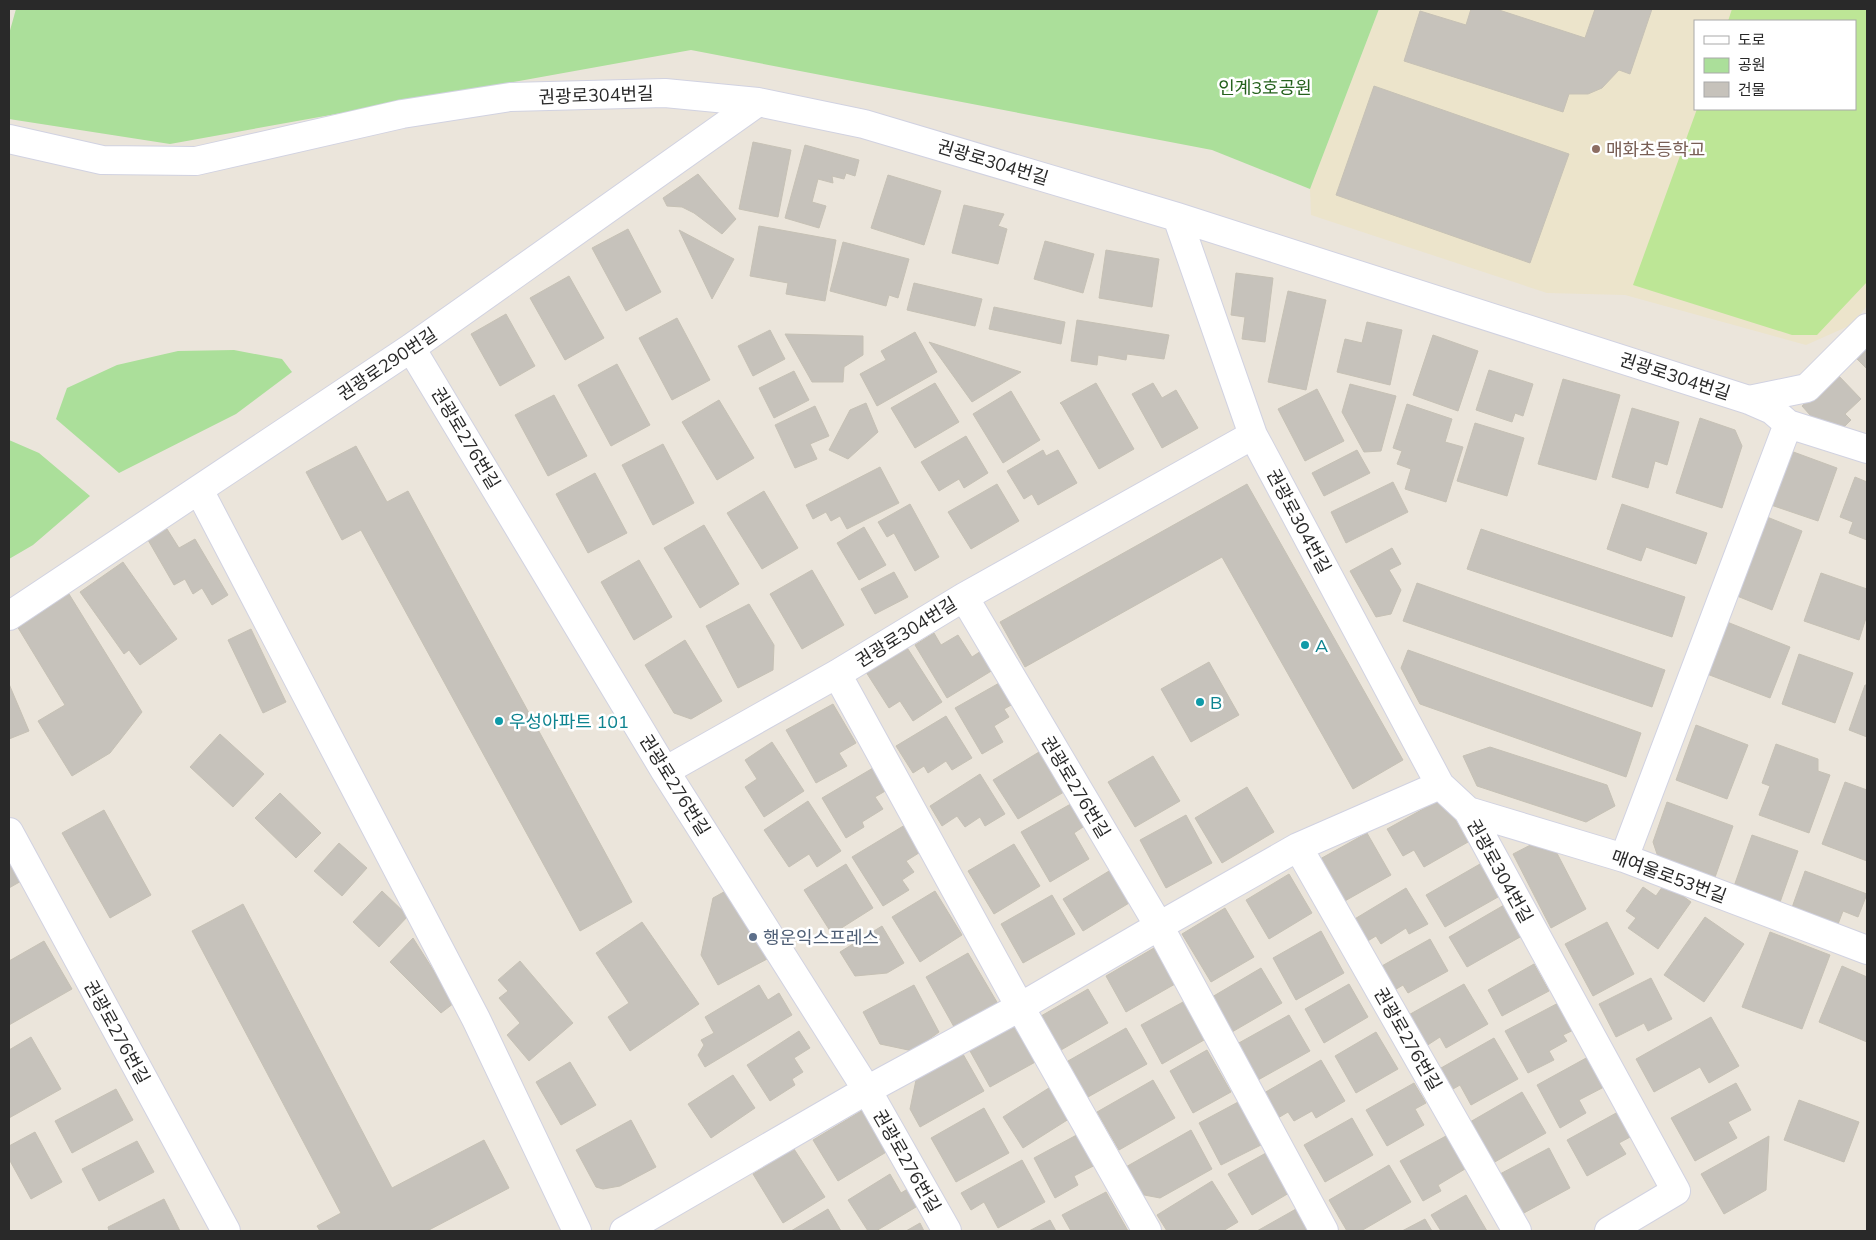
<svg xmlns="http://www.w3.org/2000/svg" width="1876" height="1240" viewBox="0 0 1876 1240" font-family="Mulish,'Noto Sans KR',sans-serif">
	<rect width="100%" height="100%" fill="#ebe5db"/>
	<path fill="#ece4cb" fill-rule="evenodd" d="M1379,9H1867V306L1851,325L1806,345L1625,295L1547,293L1311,215L1310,189ZM1695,21H1855V109H1695Z"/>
	<path fill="#abdf9a" d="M16,9H1379L1310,189L1212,150L691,50L170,144L9,119V34Z
		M234,350L282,359L292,372L236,414L119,473L56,419L67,388L117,365L178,351Z
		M9,440L39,453L90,496L33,545L9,559Z"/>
	<path fill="#bde696" d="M1732,9H1867V282L1817,335H1792L1633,285L1697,109H1855V21H1728Z"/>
	<path fill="#c6c2bb" stroke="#c6c1b5" d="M1471,9H1496L1585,38L1595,9H1652L1630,74L1619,70L1602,88L1588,94H1569L1563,112L1404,61L1420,11L1466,25Z
		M1374,86L1569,154L1530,263L1336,195Z
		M753,142L791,150L778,217L739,209Z
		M805,145L859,160L855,176L846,173L844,179L832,176L833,183L818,179L812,202L826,206L819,228L785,218Z
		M698,174L736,219L722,234L694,213L682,207L667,206L663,198Z
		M888,175L941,191L924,245L871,228Z
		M964,205L1004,214L998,226L1007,229L998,264L952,253Z
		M759,226L836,240L825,301L786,294L788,283L750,276Z
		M628,229L661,292L626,311L592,248Z
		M679,230L734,259L712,299Z
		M1045,241L1094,254L1083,293L1034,279Z
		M843,242L909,259L898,298L889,295L886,306L830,291Z
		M1106,250L1159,259L1152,307L1099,298Z
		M1236,273L1273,278L1265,342L1242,339L1245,317L1231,315Z
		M569,276L604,338L565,360L530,298Z
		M914,283L982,299L975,326L907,310Z
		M1288,291L1326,300L1306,390L1268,382Z
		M994,307L1065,322L1061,344L989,329Z
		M506,314L535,366L500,386L471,334Z
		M677,318L710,380L672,400L639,338Z
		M1077,320L1169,335L1164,359L1127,354L1126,360L1098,355L1097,365L1071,361Z
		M1367,322L1402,330L1390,385L1337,372L1345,339L1362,343Z
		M770,330L785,359L753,376L738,346Z
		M915,332L937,372L877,406L860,374L886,360L881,351Z
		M1867,332V369L1849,351Z
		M785,334L863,336V355L844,367L843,382H812Z
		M1433,335L1478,351L1458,411L1413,395Z
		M929,342L1021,372L972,402Z
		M617,364L650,425L611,446L578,385Z
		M1489,370L1533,384L1523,416L1515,413L1512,422L1476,410Z
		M794,371L809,400L774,418L759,388Z
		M1837,374L1861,399L1845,414L1851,420L1841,430L1819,425L1802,406Z
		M1563,379L1620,395L1596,480L1538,464Z
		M935,383L959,422L915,448L891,408Z
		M1096,383L1134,449L1099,469L1062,405L1060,403Z
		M1153,383L1162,398L1176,390L1198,428L1162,448L1132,394Z
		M1350,384L1396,396L1381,451L1364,452L1342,412Z
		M1317,389L1344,441L1305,461L1278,409Z
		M1011,391L1040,440L1003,463L973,414Z
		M554,395L587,456L548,476L515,415Z
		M719,400L754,458L717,480L682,422Z
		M866,403L878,432L848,459L829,450L850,410Z
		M1407,404L1452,419L1445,442L1463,447L1446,502L1405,489L1411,469L1397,464L1402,451L1393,448Z
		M815,406L829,436L810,444L817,459L795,468L775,425Z
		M1632,408L1679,422L1667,465L1655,461L1648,488L1612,477Z
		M1700,418L1735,430L1742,446L1722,508L1676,493Z
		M1475,423L1524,438L1507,496L1457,481Z
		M966,436L988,473L964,488L959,479L939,491L921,462Z
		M663,444L694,503L653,525L622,465Z
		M356,446L387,502L408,491L632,902L580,931L361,530L342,540L306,472Z
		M1043,450L1046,456L1058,450L1077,483L1038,505L1032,494L1024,499L1007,471Z
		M1357,450L1370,473L1324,496L1312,473Z
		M1788,450L1837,468L1818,521L1768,504Z
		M880,467L899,503L847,529L840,516L831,521L826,512L813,519L806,505Z
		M595,473L627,533L588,553L556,494Z
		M1855,477L1867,482V540L1849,533L1853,522L1840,517Z
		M1393,482L1408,512L1346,543L1331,512Z
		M997,484L1019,521L971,549L948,512Z
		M1247,484L1403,760L1353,789L1222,557L1025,667L1000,622Z
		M764,491L798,548L762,569L727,513Z
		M910,504L939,557L915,571L894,533L887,537L878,522Z
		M1622,504L1707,533L1696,564L1646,547L1641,561L1607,549Z
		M1767,517L1802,531L1772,610L1737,596Z
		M704,525L739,584L700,608L664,548Z
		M864,527L886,565L859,580L837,543Z
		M167,529L179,548L195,539L228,595L212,605L202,588L193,594L185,579L174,585L148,540Z
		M1481,529L1685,597L1672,637L1467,569Z
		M1392,548L1401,564L1389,570L1401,590L1391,614L1376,617L1350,571Z
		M639,560L672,617L634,640L601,582Z
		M123,562L177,639L140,665L129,650L124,654L80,592Z
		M812,570L844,625L802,649L770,594Z
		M894,572L908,597L875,614L861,589Z
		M1821,573L1867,589V615L1859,640L1804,621Z
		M1417,583L1665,670L1652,707L1403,621Z
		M69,594L142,712L110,753L72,776L38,721L65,705L17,626Z
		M749,604L774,645L773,670L738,688L706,626Z
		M1727,622L1790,647L1770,698L1707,674Z
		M251,629L286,702L263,713L228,640Z
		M934,633L941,645L958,635L972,657L981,651L993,670L947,698L915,645Z
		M685,640L722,701L691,719L674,713L645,665Z
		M906,646L942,702L913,721L900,701L889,708L866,672Z
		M1408,650L1641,733L1626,777L1420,704L1401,668Z
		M1799,654L1853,673L1835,723L1782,704Z
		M1209,662L1239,715L1191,742L1161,689Z
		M1001,682L1013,704L1004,709L1009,717L994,726L1003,742L982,754L955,708Z
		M9,684L29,731L9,739Z
		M1865,685H1867V737L1849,730Z
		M833,704L856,743L839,753L847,766L816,783L786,730Z
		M946,716L972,758L952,770L946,761L928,773L924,766L913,773L896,746Z
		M1696,725L1748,745L1727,799L1676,780Z
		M220,734L264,774L233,807L190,767Z
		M772,742L804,791L764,817L745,787L757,779L745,760Z
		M1776,744L1818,759V771L1830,775L1809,833L1759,815L1770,786L1762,783Z
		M1490,747L1607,785L1615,806L1586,822L1477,786L1463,756Z
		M1044,749L1069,789L1018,819L993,780Z
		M1153,756L1180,801L1135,827L1108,782Z
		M873,768L887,790L875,797L883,809L862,822L864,827L846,838L822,798Z
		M980,774L1005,814L985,826L980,817L965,827L957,816L942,826L930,806Z
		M1845,782L1867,790V861L1822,844Z
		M1247,787L1274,832L1222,863L1195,818Z
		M280,793L321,833L296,858L255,818Z
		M1443,798L1468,842L1424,867L1414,850L1403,856L1387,829Z
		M808,801L841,851L817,867L809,854L789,867L764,830Z
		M1076,801L1089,823L1074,833L1089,859L1050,882L1021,832Z
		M1667,802L1733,826L1713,883L1660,863L1653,842Z
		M104,810L151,895L110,918L62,833Z
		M1186,815L1212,863L1166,888L1140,840Z
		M905,825L922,851L906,861L914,872L902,880L909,890L883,906L852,857Z
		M1367,833L1391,875L1343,902L1320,859Z
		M1752,835L1798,851L1778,908L1732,892Z
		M1548,836L1586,909L1551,928L1513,854Z
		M339,843L367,868L342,896L314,871Z
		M1014,844L1040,886L994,914L968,871Z
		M9,854L23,880L9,888Z
		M846,864L873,908L832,934L804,890Z
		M1480,864L1498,897L1445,927L1426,895Z
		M1114,868L1134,900L1083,931L1063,899Z
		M1805,871L1867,894L1858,917L1843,911L1835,932L1789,916Z
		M1289,874L1312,913L1269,939L1246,900Z
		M1665,883L1691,902L1658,949L1628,928L1636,918L1626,911L1643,887L1656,896Z
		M731,888L769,958L718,985L701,955L713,898Z
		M1406,888L1428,924L1409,934L1406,928L1381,944L1376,936L1366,942L1353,920Z
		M382,891L408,916L379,947L353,922Z
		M935,891L962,935L920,962L892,917Z
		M1052,895L1075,934L1023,963L1001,924Z
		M1511,901L1529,932L1467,967L1449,937Z
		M243,904L392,1188L484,1140L509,1188L427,1231H320L317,1226L341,1213L192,931Z
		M1225,908L1254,957L1211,982L1182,934Z
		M1705,917L1744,944L1704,1002L1664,975Z
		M642,922L699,1004L630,1051L608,1017L629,1003L596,953Z
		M1607,922L1634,974L1593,996L1565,944Z
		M882,926L904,963L887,973L855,976L840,952Z
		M1321,931L1344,973L1296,1000L1273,958Z
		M1770,932L1830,955L1802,1029L1742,1007Z
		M413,938L454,1003L441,1013L390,962Z
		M1430,939L1448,971L1408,993L1403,985L1393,991L1380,967Z
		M44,941L72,989L9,1025V961Z
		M1154,948L1175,984L1126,1012L1106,976Z
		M968,953L1001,1009L958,1034L926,977Z
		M520,961L573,1023L529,1061L507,1035L520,1023L499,998L508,991L498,980Z
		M1534,964L1549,991L1502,1016L1488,990Z
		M1842,966L1867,977V1042L1819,1022Z
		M1261,968L1282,1003L1232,1032L1212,997Z
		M1651,978L1672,1019L1648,1031L1644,1023L1616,1037L1599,1004Z
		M1349,984L1368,1017L1324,1043L1305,1009Z
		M1464,984L1488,1024L1446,1048L1440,1037L1423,1048L1405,1017Z
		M759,985L768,1000L779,993L792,1015L705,1067L698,1055L704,1045L701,1040L714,1033L705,1017Z
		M914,985L939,1032L913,1051L880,1044L863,1012Z
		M1088,989L1108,1023L1061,1050L1041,1016Z
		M1564,1000L1578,1028L1563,1035L1567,1041L1549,1051L1554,1060L1528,1073L1505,1031Z
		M1183,1002L1204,1040L1162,1064L1141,1025Z
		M1289,1015L1310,1051L1258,1080L1237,1044Z
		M1711,1017L1739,1066L1709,1083L1700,1067L1654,1092L1636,1059Z
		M1019,1024L1039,1060L990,1087L970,1051Z
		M1126,1028L1147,1064L1088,1097L1068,1061Z
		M799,1031L810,1048L794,1058L803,1072L792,1079L795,1085L770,1101L747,1065Z
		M1376,1032L1398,1069L1356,1093L1335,1056Z
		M31,1037L61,1089L9,1118V1050Z
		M1494,1038L1518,1079L1471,1105L1460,1085L1453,1089L1441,1068Z
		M1207,1050L1231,1092L1193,1113L1170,1071Z
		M963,1054L984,1091L920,1127L910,1109L916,1080Z
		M1588,1057L1604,1087L1579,1100L1586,1113L1560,1128L1537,1085Z
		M1321,1060L1345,1101L1316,1118L1312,1111L1294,1121L1288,1112L1278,1118L1264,1093Z
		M570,1062L596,1105L561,1125L536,1082Z
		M733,1075L755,1108L711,1138L688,1104Z
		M1153,1080L1175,1118L1119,1150L1097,1112Z
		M1414,1083L1426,1103L1415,1109L1424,1125L1387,1146L1366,1110Z
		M1736,1083L1751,1110L1728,1122L1737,1138L1695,1161L1671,1118Z
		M1052,1086L1072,1117L1023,1148L1003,1117Z
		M116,1089L133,1120L72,1153L55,1121Z
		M1522,1092L1546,1133L1493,1163L1470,1122Z
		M1799,1100L1859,1122L1844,1162L1784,1140Z
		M1240,1101L1263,1144L1221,1165L1199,1123Z
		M984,1108L1009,1153L956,1182L931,1138Z
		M863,1110L888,1151L838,1181L813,1140Z
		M1618,1112L1632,1136L1619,1143L1626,1154L1587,1176L1567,1140Z
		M1352,1118L1373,1155L1325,1182L1304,1145Z
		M631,1120L656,1167L620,1186L603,1189L596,1187L576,1150Z
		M1191,1130L1212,1169L1160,1198L1139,1194L1124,1168Z
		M1084,1131L1101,1162L1074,1176L1078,1185L1055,1198L1034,1158Z
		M35,1132L62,1182L31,1199L9,1159V1146Z
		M1446,1136L1465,1169L1438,1185L1441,1191L1423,1201L1400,1161Z
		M1769,1136L1766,1190L1724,1214L1701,1174Z
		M137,1141L154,1172L99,1201L82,1169Z
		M1549,1148L1570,1188L1522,1214L1500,1174Z
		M794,1149L825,1197L783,1223L753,1174Z
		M1266,1153L1289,1193L1252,1215L1228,1174Z
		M1022,1160L1045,1202L998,1228L984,1202L971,1210L961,1193Z
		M1389,1165L1411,1202L1361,1231H1347L1329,1200Z
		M890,1174L901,1193L911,1187L921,1204L876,1231H868L848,1200Z
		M1212,1181L1238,1222L1223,1231H1167L1157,1215Z
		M1106,1192L1128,1231H1071L1062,1215Z
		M1466,1195L1487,1231H1441L1431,1215Z
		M164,1199L180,1231H109L108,1227Z
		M828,1209L841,1231H791Z
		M1296,1209L1309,1231H1257Z
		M1425,1219L1432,1231H1402Z
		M1050,1220L1056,1231H1029Z
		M920,1223L924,1231H906Z"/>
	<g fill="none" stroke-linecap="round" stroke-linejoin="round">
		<g stroke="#d1d2e1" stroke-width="30">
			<path id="minor" d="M9,139L102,160L196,161L402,114L510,97L665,93L758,102L864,124L1177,217L1749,400L1772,410L1788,424L1867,449
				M1177,217L1253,435L1440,785L1468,811L1676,1191L1609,1231
				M411,348L665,771L867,1090L947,1231
				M1749,400L1807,388L1867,328
				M199,490L476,1019L577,1231
				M964,597L1159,926L1324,1231
				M9,616L411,348L758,102
				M837,674L1020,1007L1147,1231
				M665,771L837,674L964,597L1253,435
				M1468,811L1624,858L1867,950
				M9,832L226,1231
				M1298,847L1517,1231
				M1624,858L1788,424
				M624,1231L867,1090L1020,1007L1159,926L1298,847L1440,785"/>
		</g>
		<use href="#minor" stroke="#fff" stroke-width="28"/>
	</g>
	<circle fill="#8d6e63" stroke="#fff" stroke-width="2" cx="1596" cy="149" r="5"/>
	<g fill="#0f9aa8" stroke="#fff" stroke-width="2">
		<circle cx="1305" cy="645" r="5"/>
		<circle cx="1200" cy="702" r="5"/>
		<circle cx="499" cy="721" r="5"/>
	</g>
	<circle fill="#5c6f8a" stroke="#fff" stroke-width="2" cx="753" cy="937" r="5"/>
	<g text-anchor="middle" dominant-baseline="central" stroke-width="5" stroke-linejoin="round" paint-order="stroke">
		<g font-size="18" fill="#25621d" stroke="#fff">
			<text x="1265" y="87">인계3호공원</text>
		</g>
		<g font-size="18" fill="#292929" stroke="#fff">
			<text transform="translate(596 95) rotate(-2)">권광로304번길</text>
			<text transform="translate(993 162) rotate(17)">권광로304번길</text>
			<text transform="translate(387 364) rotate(-34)">권광로290번길</text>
			<text transform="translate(1675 376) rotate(18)">권광로304번길</text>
			<text transform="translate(466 438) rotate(59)">권광로276번길</text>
			<text transform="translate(1299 521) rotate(62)">권광로304번길</text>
			<text transform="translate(906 632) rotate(-32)">권광로304번길</text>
			<text transform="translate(675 785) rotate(58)">권광로276번길</text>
			<text transform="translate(1076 787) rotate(59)">권광로276번길</text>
			<text transform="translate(1500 871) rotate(61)">권광로304번길</text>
			<text transform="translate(1669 876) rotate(20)">매여울로53번길</text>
			<text transform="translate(117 1032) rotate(61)">권광로276번길</text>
			<text transform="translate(1408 1039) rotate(60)">권광로276번길</text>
			<text transform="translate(907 1161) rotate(60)">권광로276번길</text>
		</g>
		<g font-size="18" fill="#785e54" stroke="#fff" text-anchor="start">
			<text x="1606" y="149">매화초등학교</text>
		</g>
		<g font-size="18" fill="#0d838f" stroke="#fff" text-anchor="start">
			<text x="1315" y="645">A</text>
			<text x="1210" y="702">B</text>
			<text x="509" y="721">우성아파트 101</text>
		</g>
		<g font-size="18" fill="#4e5e75" stroke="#fff" text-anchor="start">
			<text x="763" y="937">행운익스프레스</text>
		</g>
	</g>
	<rect width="1876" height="1240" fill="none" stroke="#292929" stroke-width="20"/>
	<rect x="1694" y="20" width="162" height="90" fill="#ffffff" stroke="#a9a9a9"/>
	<rect x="1704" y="36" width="25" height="8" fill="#ffffff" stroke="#a9a9a9"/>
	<text x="1738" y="45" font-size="15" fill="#292929">도로</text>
	<rect x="1704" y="58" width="25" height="15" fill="#abdf9a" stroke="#a9a9a9"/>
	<text x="1738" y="70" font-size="15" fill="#292929">공원</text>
	<rect x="1704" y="82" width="25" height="15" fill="#c6c2bb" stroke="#a9a9a9"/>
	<text x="1738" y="95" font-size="15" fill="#292929">건물</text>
</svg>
